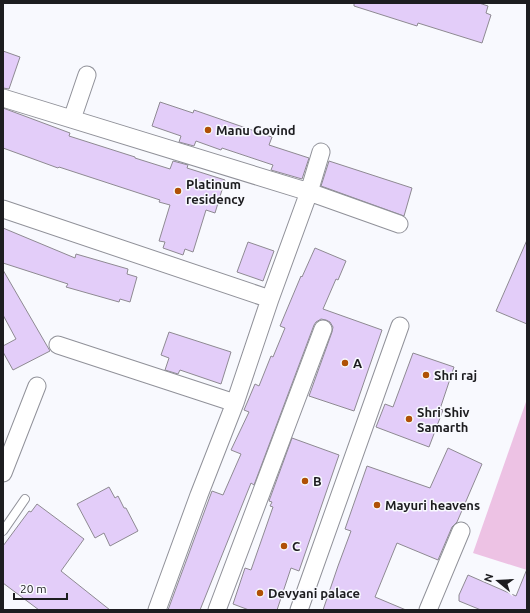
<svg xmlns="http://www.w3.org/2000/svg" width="530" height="613" viewBox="0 0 530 613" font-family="Ubuntu,sans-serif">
	<rect width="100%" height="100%" fill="#f8f9fe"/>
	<path fill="#edc2e4" d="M527,399V570L473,553Z"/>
	<path fill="#e3cdf9" stroke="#8e8a92" d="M354,3H479L488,6L486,13L491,15L482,43L418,23L417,26L354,6Z
		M3,51L20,57L9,89L3,88Z
		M160,102L193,113L194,110L272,137L269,145L309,158L302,179L271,170L273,165L222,148L221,150L196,141L194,146L179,142L181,136L152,126Z
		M3,108L70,133L69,136L135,157V158L170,169L173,161L188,165L187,168L225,180L215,213L206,210L193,252L185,249L183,255L163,248L165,242L159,241L170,205L159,202L160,200L59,167L58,168L3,148Z
		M329,161L412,188L404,216L321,186Z
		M3,228L75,258L76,254L128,269L127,274L137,277L130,302L120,299L119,302L66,287L68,284L3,263Z
		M527,240V324L496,311Z
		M248,242L274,251L263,281L237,272Z
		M315,248L346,261L338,280L336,279L323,309L382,330L354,411L309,396L332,332L333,327L330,322L326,320L321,319L316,322L314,325L254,485L251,483L200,610H168L212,491L223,495L241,454L231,450L249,412L244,410L255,384L259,386L271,356L273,357L285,328L280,326L301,276L302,277Z
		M3,270L50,351L13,370L3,352V346L16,339L3,315Z
		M169,332L231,352L221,384L180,370L178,374L165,370L169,358L161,355Z
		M413,353L454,367L440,409L443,410L429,447L376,427L385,404L393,407Z
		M292,438L339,455L299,571L291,568L277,610H249L233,604L245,568L251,570L273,507L270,506L272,502L269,501Z
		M448,448L482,464L457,522L452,527L438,560L397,543L375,597L406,610H323L338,566L351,531L345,529L367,466L430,488Z
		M109,487L115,498L118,496L124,508H126L138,531L110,546L104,533L95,538L77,504Z
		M37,504L84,539L61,571L110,610H39L3,583V546L29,511L31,512Z
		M527,569V610H481L459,601V595L468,575L516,596Z"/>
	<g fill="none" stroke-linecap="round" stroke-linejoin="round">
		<g stroke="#909199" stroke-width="10">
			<path id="lane" d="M3,531L25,499"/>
		</g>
		<g stroke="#909199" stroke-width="19">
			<path id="street" d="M3,98L309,192L399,224
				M72,119L87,75
				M3,209L270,299
				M58,345L235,403
				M3,473L37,386
				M157,610L199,495L235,403L270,299L309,192L321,152
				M217,610L323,329
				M299,610L400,326
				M428,610L461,531"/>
		</g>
		<use href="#lane" stroke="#fff" stroke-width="8"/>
		<use href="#street" stroke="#fff" stroke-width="17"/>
	</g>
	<g fill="#b05105" stroke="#f8f9fe" stroke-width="1.5">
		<circle cx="208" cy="130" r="4"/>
		<circle cx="178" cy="191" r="4"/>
		<circle cx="345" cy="363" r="4"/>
		<circle cx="426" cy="375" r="4"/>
		<circle cx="409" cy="419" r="4"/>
		<circle cx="305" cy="481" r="4"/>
		<circle cx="377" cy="505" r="4"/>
		<circle cx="284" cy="546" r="4"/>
		<circle cx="260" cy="593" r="4"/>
	</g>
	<g text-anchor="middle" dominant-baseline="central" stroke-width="3" stroke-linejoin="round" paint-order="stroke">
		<g font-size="13" font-weight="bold" fill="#1d1d20" stroke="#f8f9fe" text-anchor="start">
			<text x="216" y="130">Manu Govind</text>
			<text x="186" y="184">Platinum<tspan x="186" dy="15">residency</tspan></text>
			<text x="353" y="363">A</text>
			<text x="434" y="375">Shri raj</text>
			<text x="417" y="412">Shri Shiv<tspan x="417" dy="15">Samarth</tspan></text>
			<text x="313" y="481">B</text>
			<text x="385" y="505">Mayuri heavens</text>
			<text x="292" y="546">C</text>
			<text x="268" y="593">Devyani palace</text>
		</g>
	</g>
	<rect width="530" height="613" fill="none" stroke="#1d1d20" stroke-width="8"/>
	<g transform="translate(498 581) rotate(288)" stroke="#f8f9fe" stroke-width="3" paint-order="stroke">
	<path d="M0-3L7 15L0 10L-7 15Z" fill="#1d1d20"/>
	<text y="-6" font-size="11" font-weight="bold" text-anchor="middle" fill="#1d1d20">N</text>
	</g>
	<path d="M14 593v6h53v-6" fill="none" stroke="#1d1d20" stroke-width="2"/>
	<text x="20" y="593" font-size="12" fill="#1d1d20" stroke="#f8f9fe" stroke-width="3" paint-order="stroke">20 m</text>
</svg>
